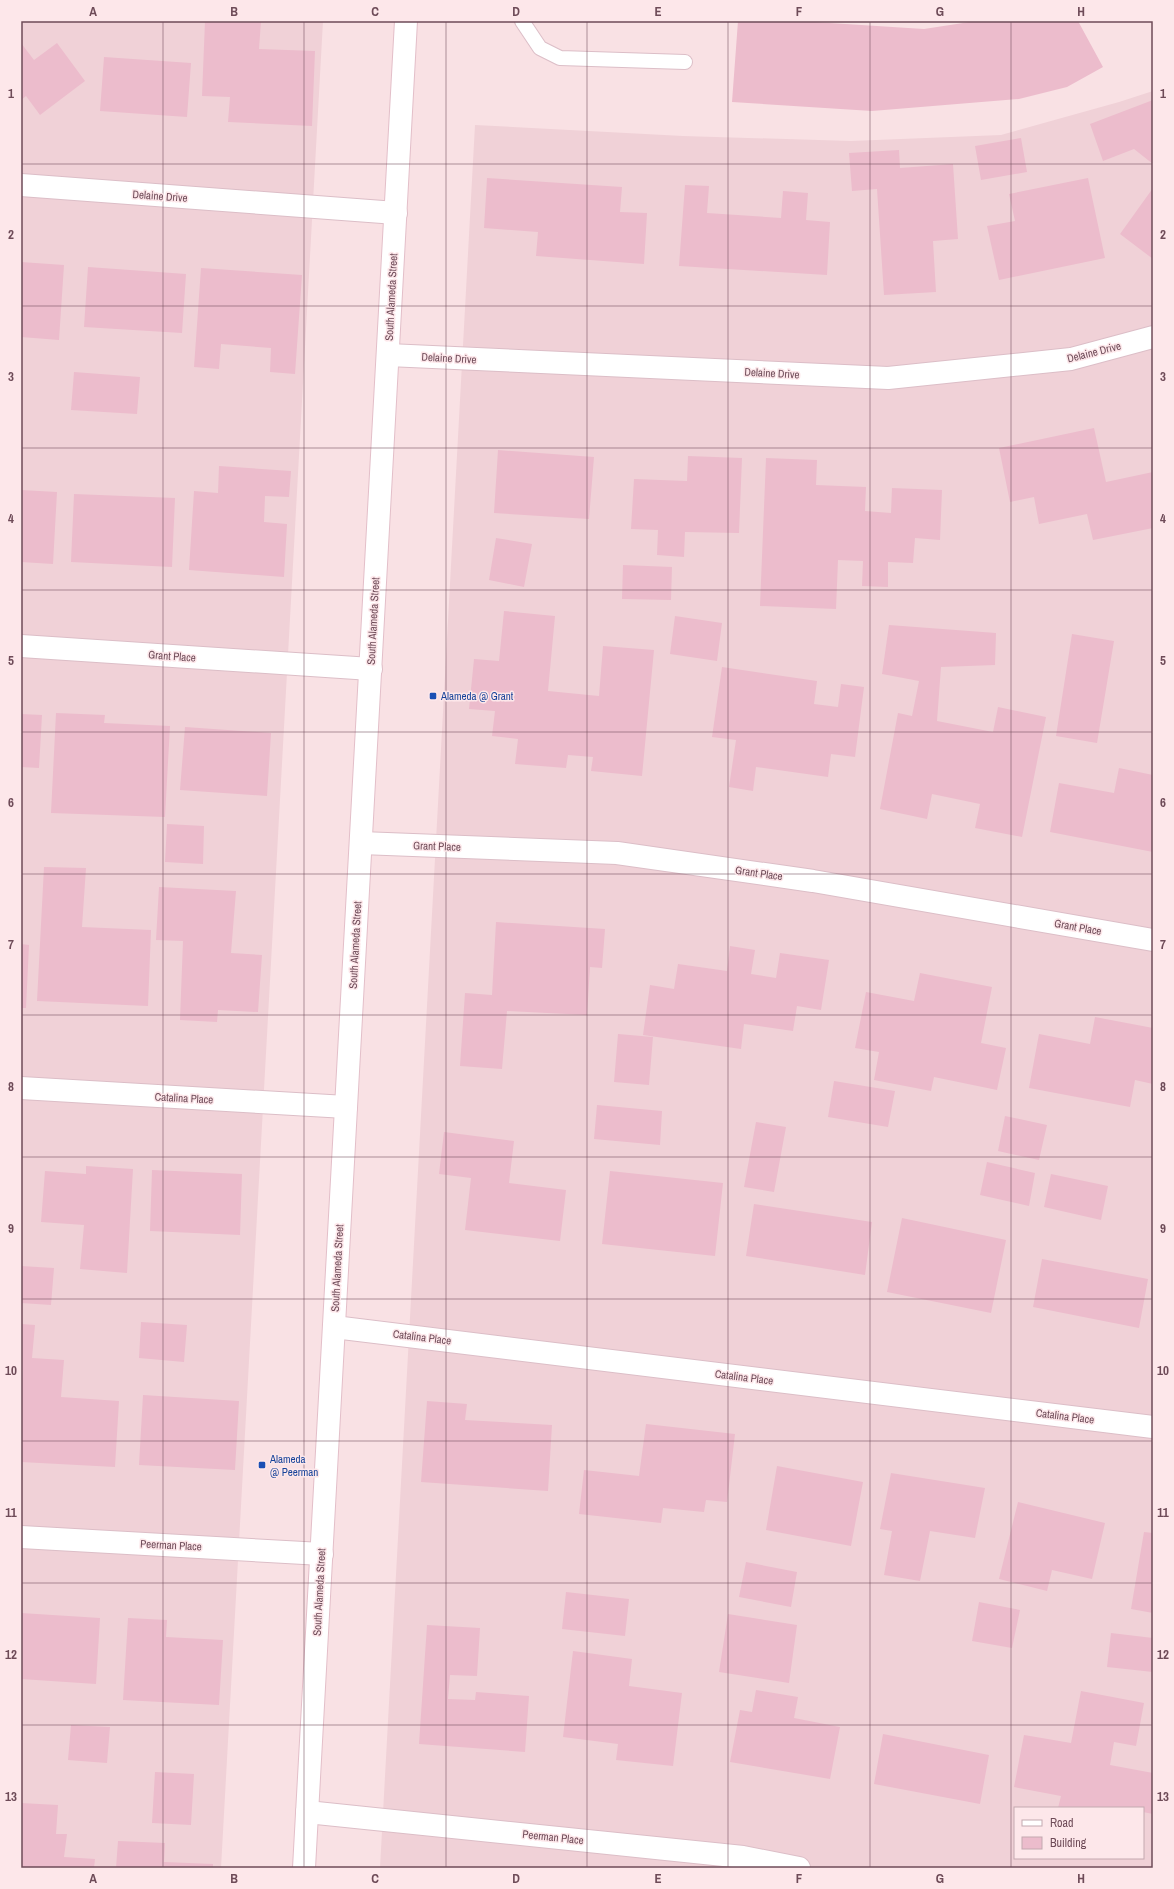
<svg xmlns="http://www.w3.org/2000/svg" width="1174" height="1889" viewBox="0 0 1174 1889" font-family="'Archivo Narrow',sans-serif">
	<rect width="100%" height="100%" fill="#f9e1e4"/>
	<path fill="#f0d1d7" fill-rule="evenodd" d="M21,21H323L221,1868H21Z
		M1153,91V1868H380L475,125L683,136L851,141L1001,135L1119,102ZM1015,1808H1143V1858H1015Z"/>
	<path fill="#ecbccc" d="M205,21H261L259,49L315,51L312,126L228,122L230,97L202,96Z
		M738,21H798L924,29L976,21H1078L1103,67L1067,87L1019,99L872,111L732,102Z
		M21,43L34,60L57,43L85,81L40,115L26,96L21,100Z
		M104,57L191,63L187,117L100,111Z
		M1153,100V164L1134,149L1103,161L1090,124Z
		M1021,138L1027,172L981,180L975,146Z
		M899,150L900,168L953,164L958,239L933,241L936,292L884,295L877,189L852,191L849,153Z
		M487,178L622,187L620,212L647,213L644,264L536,256L538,232L484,228Z
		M1088,178L1105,258L999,280L987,226L1015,221L1009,194Z
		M685,185L709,186L707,213L781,218L783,191L808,193L806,220L830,222L827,275L679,266Z
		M1153,188V259L1120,234Z
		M21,262L64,265L59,340L21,337Z
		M88,267L186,274L182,333L84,327Z
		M201,268L302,275L295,374L270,372L271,348L221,344L219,369L194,367Z
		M74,372L140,377L137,414L71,410Z
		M1094,428L1106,482L1153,472V528L1093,540L1087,514L1039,524L1034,497L1010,502L999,448Z
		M498,450L594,457L589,519L494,513Z
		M688,456L742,458L739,533L685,532L684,557L657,555L658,530L631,529L634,479L687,481Z
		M766,458L817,460L816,485L866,487L865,511L891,513L892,488L942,490L940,540L915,538L913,563L888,562V587L862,586L863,561L838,560L836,609L760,606Z
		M219,466L291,471L289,497L265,496L264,522L287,524L284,577L189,570L194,491L218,493Z
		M21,490L57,492L53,564L21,562Z
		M74,494L175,498L172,567L71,562Z
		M496,538L532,544L524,587L489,580Z
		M623,565L672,567L671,600L622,599Z
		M504,611L555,616L548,691L599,696L603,646L654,650L642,776L591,771L593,757L568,755L566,768L515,764L518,739L492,736L495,711L469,709L474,659L499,661Z
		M675,616L722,623L717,661L670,654Z
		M889,625L996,633L995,665L941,667L937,721L993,732L998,707L1046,717L1022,837L975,828L980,804L932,794L927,819L880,809L898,713L912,716L919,681L882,674Z
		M1072,634L1114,641L1097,743L1056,736Z
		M722,667L817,681L814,704L838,707L841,684L864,687L855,757L831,754L828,777L756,767L753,791L729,787L736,740L712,737Z
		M56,713L105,715L104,723L170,726L165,817L51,813Z
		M21,714L42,715L39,768L21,767Z
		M185,727L271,733L267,796L180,790Z
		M1119,768L1153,775V852L1050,832L1059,783L1114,793Z
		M167,824L204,826L203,864L165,862Z
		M44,867L86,868L82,927L151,930L148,1006L37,1001Z
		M159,887L236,891L231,953L262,955L258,1012L218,1010L217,1022L180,1020L183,941L156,940Z
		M496,922L605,929L602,968L590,967L587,1015L507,1011L502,1069L460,1066L465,993L492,995Z
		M21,944L29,945L26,1008H21Z
		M730,946L755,950L751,974L776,978L780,953L829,960L821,1010L797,1006L793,1031L744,1024L741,1049L643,1035L650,985L674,989L678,964L727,971Z
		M920,973L992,987L981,1043L1006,1048L997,1090L934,1077L931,1091L874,1080L879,1052L855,1048L866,992L914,1001Z
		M1095,1017L1153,1028V1084L1135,1080L1130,1107L1029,1088L1039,1034L1090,1044Z
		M618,1034L653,1037L649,1085L614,1082Z
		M834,1081L895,1091L888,1127L828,1117Z
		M597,1105L662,1111L660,1145L594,1139Z
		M1005,1116L1047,1125L1039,1160L998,1151Z
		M756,1122L786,1127L774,1192L744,1187Z
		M444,1132L514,1141L509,1183L566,1190L560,1241L465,1230L471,1178L439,1174Z
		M987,1162L1035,1173L1029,1206L980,1195Z
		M86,1166L133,1169L127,1273L80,1269L84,1225L41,1222L45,1171L86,1174Z
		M152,1170L242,1174L240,1235L150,1231Z
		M610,1171L723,1183L715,1256L602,1244Z
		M1051,1174L1108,1186L1101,1220L1044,1207Z
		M754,1204L872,1222L865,1275L746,1256Z
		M902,1218L1006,1240L991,1313L887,1292Z
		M1042,1259L1148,1279L1139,1328L1033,1307Z
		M21,1266L54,1268L51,1305L21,1303Z
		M141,1322L187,1325L184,1362L139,1358Z
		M21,1324L35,1325L32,1358L64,1360L61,1397L119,1401L115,1467L21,1462V1395L23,1370H21Z
		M143,1395L239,1401L235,1470L139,1465Z
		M427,1401L467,1404L465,1420L552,1425L548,1491L421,1482Z
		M646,1424L735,1434L727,1502L706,1500L704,1512L663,1508L661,1523L579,1514L584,1470L639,1476Z
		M777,1466L863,1482L851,1546L766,1530Z
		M891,1473L985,1488L975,1538L930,1531L920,1581L884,1575L892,1531L880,1529Z
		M1018,1502L1105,1523L1092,1579L1052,1570L1047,1591L999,1579Z
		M1144,1532L1153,1533V1613L1131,1609Z
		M746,1562L797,1572L791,1607L739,1597Z
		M566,1592L629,1599L625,1636L562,1629Z
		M979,1602L1020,1610L1012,1648L972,1641Z
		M21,1613L100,1618L96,1684L21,1679Z
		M728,1614L797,1625L789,1683L719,1672Z
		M128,1618L167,1620L166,1637L223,1640L219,1705L123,1700Z
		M427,1625L480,1628L477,1676L450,1675L448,1699L475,1700L476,1692L529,1696L525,1752L419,1744Z
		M1111,1633L1153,1638V1672L1107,1667Z
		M573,1651L632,1659L629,1686L682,1693L673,1766L616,1760L618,1744L563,1737Z
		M756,1690L798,1697L794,1718L840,1727L830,1779L730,1762L740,1710L752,1712Z
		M1081,1691L1144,1703L1136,1746L1114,1742L1110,1765L1153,1773V1814L1143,1812V1808H1058L1061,1796L1014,1787L1024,1735L1071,1743Z
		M71,1725L110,1727L107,1763L68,1760Z
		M883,1734L989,1755L980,1804L874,1784Z
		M155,1772L194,1774L191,1825L152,1823Z
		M21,1803L58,1805L56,1834H67L64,1857L95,1859L94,1868H21Z
		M118,1841L165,1843L164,1862L213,1864V1868H116Z"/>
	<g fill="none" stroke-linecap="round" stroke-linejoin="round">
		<g stroke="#dcbec7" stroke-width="16">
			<path id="service" d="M522,21L540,48L560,58L685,62"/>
		</g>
		<g stroke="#dcbec7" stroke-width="24">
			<path id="minor" d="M21,185L396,213
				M388,355L888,378L1071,359L1153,337
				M21,646L371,669
				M361,843L617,853L813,881L1153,940
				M21,1088L346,1107
				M334,1327L1153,1427
				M21,1537L322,1554
				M307,1812L743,1857L799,1868"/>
		</g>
		<g stroke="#e3bfc9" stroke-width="24">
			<path id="secondary" d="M304,1868L406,21"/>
		</g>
		<use href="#service" stroke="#fff" stroke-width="14"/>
		<use href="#minor" stroke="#fff" stroke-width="22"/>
		<use href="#secondary" stroke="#fff" stroke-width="22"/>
	</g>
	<path fill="none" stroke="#6e4b58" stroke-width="1" stroke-opacity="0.55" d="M163,21V1868M304,21V1868M446,21V1868M587,21V1868M728,21V1868M870,21V1868M1011,21V1868M21,164H1153M21,306H1153M21,448H1153M21,590H1153M21,732H1153M21,874H1153M21,1015H1153M21,1157H1153M21,1299H1153M21,1441H1153M21,1583H1153M21,1725H1153"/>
	<g fill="#1a4fb4" stroke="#fde7ea" stroke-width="1.5">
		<rect x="429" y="692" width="8" height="8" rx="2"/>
		<rect x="258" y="1461" width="8" height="8" rx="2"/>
	</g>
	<g text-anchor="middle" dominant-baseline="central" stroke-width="3" stroke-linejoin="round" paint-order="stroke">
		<g font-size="11" fill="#6e4b58" stroke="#fde7ea">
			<text transform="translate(160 196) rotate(4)">Delaine Drive</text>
			<text transform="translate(391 297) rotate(-87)">South Alameda Street</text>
			<text transform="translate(1094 352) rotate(-14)">Delaine Drive</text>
			<text transform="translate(449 358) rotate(3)">Delaine Drive</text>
			<text transform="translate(772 373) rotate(3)">Delaine Drive</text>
			<text transform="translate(373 621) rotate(-87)">South Alameda Street</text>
			<text transform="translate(172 656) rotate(4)">Grant Place</text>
			<text transform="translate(437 846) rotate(2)">Grant Place</text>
			<text transform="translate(759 873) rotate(8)">Grant Place</text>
			<text transform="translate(1078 927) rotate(10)">Grant Place</text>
			<text transform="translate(355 945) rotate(-87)">South Alameda Street</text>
			<text transform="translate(184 1098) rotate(3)">Catalina Place</text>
			<text transform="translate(337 1268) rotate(-87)">South Alameda Street</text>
			<text transform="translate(422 1337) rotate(7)">Catalina Place</text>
			<text transform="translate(744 1377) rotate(7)">Catalina Place</text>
			<text transform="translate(1065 1416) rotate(7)">Catalina Place</text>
			<text transform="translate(171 1545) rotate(3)">Peerman Place</text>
			<text transform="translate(319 1592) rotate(-87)">South Alameda Street</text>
			<text transform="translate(553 1837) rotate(6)">Peerman Place</text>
		</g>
		<g font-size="11" fill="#164399" stroke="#fde7ea" text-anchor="start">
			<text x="441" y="696">Alameda @ Grant</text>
			<text x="270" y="1459">Alameda<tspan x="270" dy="13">@ Peerman</tspan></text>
		</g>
	</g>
	<rect width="1174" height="1889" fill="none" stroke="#fde7ea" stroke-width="44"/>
	<rect x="1014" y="1807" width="130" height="52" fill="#fde7ea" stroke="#c4a9b0"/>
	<rect x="1022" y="1820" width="20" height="6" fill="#ffffff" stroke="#c4a9b0"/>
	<text x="1050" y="1827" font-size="12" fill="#6e4b58">Road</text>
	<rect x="1022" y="1837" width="20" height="12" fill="#ecbccc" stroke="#c4a9b0"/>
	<text x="1050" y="1847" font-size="12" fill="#6e4b58">Building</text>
	<rect x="22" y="22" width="1130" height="1845" fill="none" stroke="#6e4b58" stroke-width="1.5"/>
	<g font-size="13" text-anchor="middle" font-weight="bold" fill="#6e4b58">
		<text x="93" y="16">A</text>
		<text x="234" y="16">B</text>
		<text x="375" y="16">C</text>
		<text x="516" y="16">D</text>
		<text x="658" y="16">E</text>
		<text x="799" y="16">F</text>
		<text x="940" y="16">G</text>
		<text x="1081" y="16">H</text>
		<text x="11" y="98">1</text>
		<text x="1163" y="98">1</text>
		<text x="11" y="239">2</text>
		<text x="1163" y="239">2</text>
		<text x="11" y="381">3</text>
		<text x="1163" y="381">3</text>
		<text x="11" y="523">4</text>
		<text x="1163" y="523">4</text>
		<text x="11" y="665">5</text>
		<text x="1163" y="665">5</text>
		<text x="11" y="807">6</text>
		<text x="1163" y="807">6</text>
		<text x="11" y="949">7</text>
		<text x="1163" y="949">7</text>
		<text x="11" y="1091">8</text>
		<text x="1163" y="1091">8</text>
		<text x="11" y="1233">9</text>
		<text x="1163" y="1233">9</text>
		<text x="11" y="1375">10</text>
		<text x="1163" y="1375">10</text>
		<text x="11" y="1517">11</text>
		<text x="1163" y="1517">11</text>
		<text x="11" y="1659">12</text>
		<text x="1163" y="1659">12</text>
		<text x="11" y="1801">13</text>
		<text x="1163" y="1801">13</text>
		<text x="93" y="1883">A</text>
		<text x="234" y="1883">B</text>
		<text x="375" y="1883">C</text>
		<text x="516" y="1883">D</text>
		<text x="658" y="1883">E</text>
		<text x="799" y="1883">F</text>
		<text x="940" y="1883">G</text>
		<text x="1081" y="1883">H</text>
	</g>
</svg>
